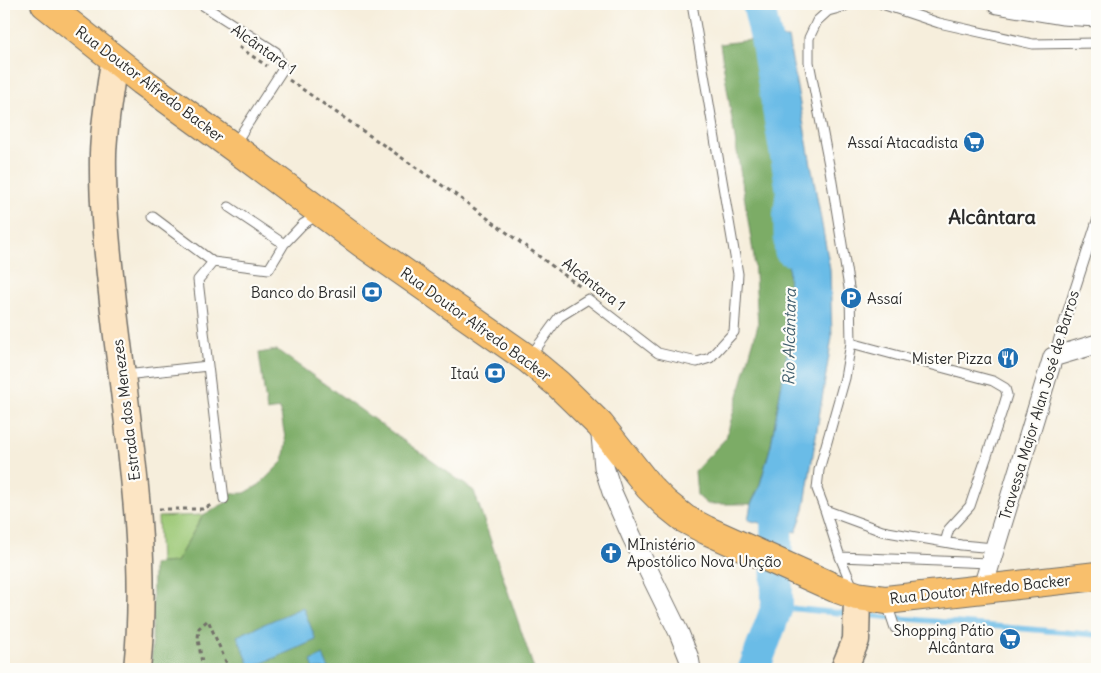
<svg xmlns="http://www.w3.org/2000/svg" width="1101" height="673" viewBox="0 0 1101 673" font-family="Delius,sans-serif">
	<rect width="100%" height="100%" fill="#fdfcf7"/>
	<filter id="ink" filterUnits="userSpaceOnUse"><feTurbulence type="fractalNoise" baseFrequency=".02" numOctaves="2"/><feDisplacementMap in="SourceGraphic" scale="10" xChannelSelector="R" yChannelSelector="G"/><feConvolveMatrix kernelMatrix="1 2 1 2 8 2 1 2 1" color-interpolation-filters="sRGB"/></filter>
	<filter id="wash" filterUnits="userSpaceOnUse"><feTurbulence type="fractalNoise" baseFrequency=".0096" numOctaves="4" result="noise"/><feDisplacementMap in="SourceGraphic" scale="20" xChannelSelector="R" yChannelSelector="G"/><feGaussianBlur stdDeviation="1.12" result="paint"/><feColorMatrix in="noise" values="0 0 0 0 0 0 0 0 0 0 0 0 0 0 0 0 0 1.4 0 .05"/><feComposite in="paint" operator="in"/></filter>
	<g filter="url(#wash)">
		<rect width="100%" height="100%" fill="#f6eedc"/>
		<path fill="#9bc875" stroke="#637a50" d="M203,515L176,562L160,563L158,517Z"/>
		<path fill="#7cac66" stroke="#546c48" d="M766,38L789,214L788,348L771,445L759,488L751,504H707L697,495L695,471L726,438L758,325L754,258L720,44Z
			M277,350L474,491L534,669H150L152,653L153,564L176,562L203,515L227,502V494L245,493L259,485L283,461L286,443L280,409L267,411L259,353Z"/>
		<path fill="#6bbce7" stroke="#4b7489" d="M766,38H788L830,269L832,337L804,510L796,532L748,520L751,504L759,488L771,445L788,348L789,214L792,191Z
			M303,607L316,640L251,668L237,636Z
			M323,655L329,669H314L311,661Z"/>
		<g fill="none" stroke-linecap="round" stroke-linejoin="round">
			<path stroke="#6bbce7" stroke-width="5.5" d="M777,607L851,614
				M863,615L1097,635"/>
			<path stroke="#6bbce7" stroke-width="32" d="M758,4L766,38L792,191L789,214L790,250
				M754,669L777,607L776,503L778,483"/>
		</g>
	</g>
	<g filter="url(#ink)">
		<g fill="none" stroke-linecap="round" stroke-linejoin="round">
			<g stroke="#726f69" stroke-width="11">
				<path id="service" d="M201,4L276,52L283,69L234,145
					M848,4L843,7L828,11L817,21L809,38V62L830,170L850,294L851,343L845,378L819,470L817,489L825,510L882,531L961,545L994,548
					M882,4L939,23L1033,44L1097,43
					M153,217L213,262L269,269L284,244L229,207
					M284,244L303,224L318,215
					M851,343L993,381L1005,388L1007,395L1003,408L970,506L949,529L945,542
					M530,357L559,317L588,299L658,353L697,362L710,358L734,332L738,274L692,4
					M1053,357L1097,221
					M208,366L224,499
					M125,375L208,366L198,280L213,262
					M825,510L840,557L854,590
					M840,557L989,563
					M887,604L895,628"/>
			</g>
			<g stroke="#726f69" stroke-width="21">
				<path id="minor" d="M997,4L1062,15L1097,17
					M600,425L604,467L612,492L632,537L679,633L689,658L691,669
					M982,590L1053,357L1097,344"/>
			</g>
			<g stroke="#726f69" stroke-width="29">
				<path id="secondary" d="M114,61C110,91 104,123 103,154C102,210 109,265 115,320C129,435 149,553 137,669
					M844,669L856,640L857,596"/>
			</g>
			<g stroke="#726f69" stroke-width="30">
				<path id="primary" d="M45,4L142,81L233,147L362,243L528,359L558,384L600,425L649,487L665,503L685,519L706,530L835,588L857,596L886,600L1097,576"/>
			</g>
			<path stroke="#726f69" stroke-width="3" stroke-dasharray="4 4" stroke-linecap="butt" d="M239,47L267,66
				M289,80L456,195L582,288
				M159,509H202L214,504
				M203,669L198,639L199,628L208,620L229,669"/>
			<use href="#service" stroke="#fff" stroke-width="9"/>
			<use href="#minor" stroke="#fff" stroke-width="19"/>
			<use href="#secondary" stroke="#fce5c4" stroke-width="26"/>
			<use href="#primary" stroke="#f8bf6c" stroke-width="28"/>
		</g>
	</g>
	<defs>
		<g id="supermarket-disc" transform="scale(1.125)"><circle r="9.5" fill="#1f6fb2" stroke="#fdfcf7"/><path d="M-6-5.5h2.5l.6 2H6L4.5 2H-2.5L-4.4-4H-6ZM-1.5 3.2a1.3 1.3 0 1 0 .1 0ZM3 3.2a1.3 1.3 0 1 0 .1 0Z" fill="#fff"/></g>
		<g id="bank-disc" transform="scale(1.125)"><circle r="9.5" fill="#1f6fb2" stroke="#fdfcf7"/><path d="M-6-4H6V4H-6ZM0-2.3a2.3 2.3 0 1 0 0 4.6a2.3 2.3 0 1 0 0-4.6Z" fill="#fff"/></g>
		<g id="parking-disc" transform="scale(1.125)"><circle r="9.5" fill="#1f6fb2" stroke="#fdfcf7"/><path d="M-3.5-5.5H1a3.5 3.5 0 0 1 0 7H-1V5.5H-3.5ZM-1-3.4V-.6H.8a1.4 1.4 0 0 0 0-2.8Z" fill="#fff"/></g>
		<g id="restaurant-disc" transform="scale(1.125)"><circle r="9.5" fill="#1f6fb2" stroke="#fdfcf7"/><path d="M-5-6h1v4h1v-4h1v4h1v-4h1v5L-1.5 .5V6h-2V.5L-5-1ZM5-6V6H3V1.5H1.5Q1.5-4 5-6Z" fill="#fff"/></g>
		<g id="church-disc" transform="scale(1.125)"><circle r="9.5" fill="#1f6fb2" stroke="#fdfcf7"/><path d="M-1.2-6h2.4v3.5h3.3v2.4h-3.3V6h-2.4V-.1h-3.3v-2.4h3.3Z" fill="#fff"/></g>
	</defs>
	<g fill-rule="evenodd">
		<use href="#supermarket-disc" x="974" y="142"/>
		<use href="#bank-disc" x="372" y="292"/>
		<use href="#parking-disc" x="851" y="298"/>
		<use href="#restaurant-disc" x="1008" y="358"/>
		<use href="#bank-disc" x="495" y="373"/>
		<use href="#church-disc" x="611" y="553"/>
		<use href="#supermarket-disc" x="1010" y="639"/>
	</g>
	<g text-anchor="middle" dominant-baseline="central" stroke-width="4.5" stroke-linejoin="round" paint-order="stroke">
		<g font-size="15" fill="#2b2b2b" stroke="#fdfcf7">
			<text transform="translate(264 49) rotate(35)">Alcântara 1</text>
			<text transform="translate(150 84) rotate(37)">Rua Doutor Alfredo Backer</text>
			<text transform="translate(594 284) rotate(38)">Alcântara 1</text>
			<text transform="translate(476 324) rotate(36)">Rua Doutor Alfredo Backer</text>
			<text transform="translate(1039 405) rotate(-73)">Travessa Major Alan José de Barros</text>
			<text transform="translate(126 410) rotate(-97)">Estrada dos Menezes</text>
			<text transform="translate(980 589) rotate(-6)">Rua Doutor Alfredo Backer</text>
		</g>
		<g font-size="15" fill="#2b2b2b" stroke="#fdfcf7" text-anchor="end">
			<text x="958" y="142">Assaí Atacadista</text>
			<text x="356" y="292">Banco do Brasil</text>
			<text x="867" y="298" text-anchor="start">Assaí</text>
			<text x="992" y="358">Mister Pizza</text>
			<text x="479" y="373">Itaú</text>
			<text x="627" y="544" text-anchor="start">MInistério<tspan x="627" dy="17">Apostólico Nova Unção</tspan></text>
			<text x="994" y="630">Shopping Pátio<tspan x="994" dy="17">Alcântara</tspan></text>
		</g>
		<g font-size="16" font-style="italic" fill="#415e6d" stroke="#fdfcf7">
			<text transform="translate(789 337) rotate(-89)">Rio Alcântara</text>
		</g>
		<g font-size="20" font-weight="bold" fill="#2b2b2b" stroke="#fdfcf7">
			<text x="992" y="216">Alcântara</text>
		</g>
	</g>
	<rect width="1101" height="673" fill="none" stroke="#fdfcf7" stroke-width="20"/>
</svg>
